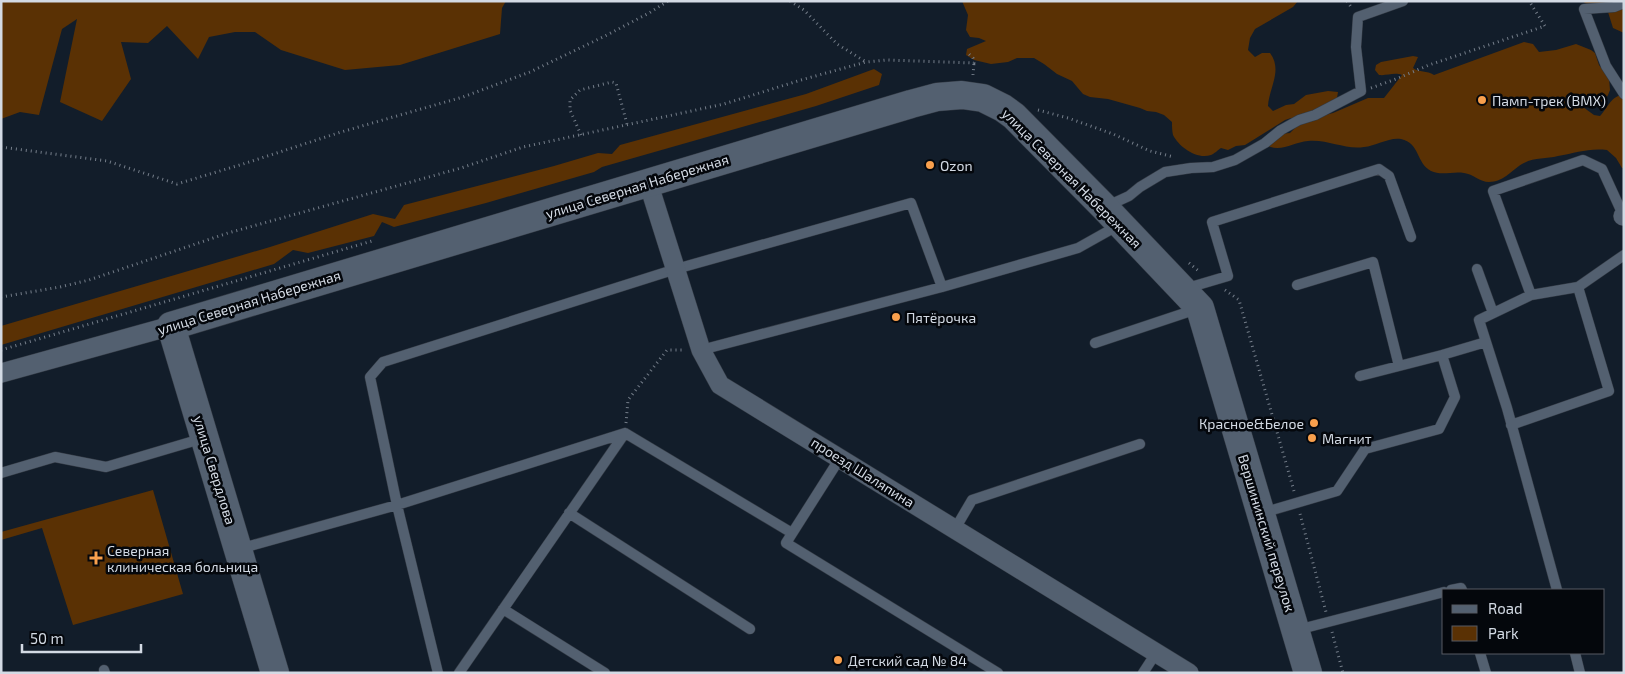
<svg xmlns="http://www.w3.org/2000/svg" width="1625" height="674" viewBox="0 0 1625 674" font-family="'Exo 2',sans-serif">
	<rect width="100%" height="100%" fill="#121d2a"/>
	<path fill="#5a3104" d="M1,1H506L502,8L500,34L400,65L345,70L281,50L255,32H235L209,37L198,59L167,26L148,43L121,42L131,79L102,121L60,102L77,19L62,29L39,115L20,112L1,119Z
		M962,1H1298L1293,7L1255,29L1250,38L1248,50L1255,57L1262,53H1270C1283,70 1269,88 1268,106L1273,111L1286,105L1294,104L1306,95L1328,91L1338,92L1337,98L1332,102L1298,118H1291L1285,120L1245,145L1236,146L1228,150L1221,148C1218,150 1214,154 1211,155C1197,160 1179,147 1173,135C1172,131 1172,126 1172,122L1164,115L1156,112L1147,111L1140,108L1108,99L1090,97L1083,94L1072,81L1057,74L1044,64L1034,58H1017L1008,62L991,64L974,60L966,55L967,49L986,41L979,38L970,37L966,30L968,15Z
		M1582,1H1624V33L1613,28L1608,12L1593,8Z
		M1524,42L1533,44L1539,52L1556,50L1576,44L1591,50L1595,53L1599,65L1609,78L1610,90L1608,95L1605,100L1599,103H1593L1587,100L1576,102L1594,115L1600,116C1608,108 1611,95 1624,95V168H1622L1616,158L1607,150C1588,148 1576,153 1558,156C1546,159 1534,157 1522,164C1511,171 1503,182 1489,182C1480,182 1473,174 1464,173C1453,171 1441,176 1431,171C1416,163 1420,143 1401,139C1389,137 1376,146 1364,147C1345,150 1328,139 1308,141C1294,142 1282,152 1268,146L1280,134L1290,133L1298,125L1313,118L1333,113L1368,98H1384L1402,75C1394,72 1387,76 1379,75L1375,70L1376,65L1381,62L1413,56L1418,57L1413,68C1419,73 1427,70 1434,75Z
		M874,69L882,74L879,85L816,106L602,167L594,172L486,203L394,227L382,222L374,236L308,253L293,250L274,264L1,345V326L270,247L373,214L395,219L404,205L554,166L598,153L612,154L620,145L806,94Z
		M153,490L183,594L73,625L42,528L1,540V532Z"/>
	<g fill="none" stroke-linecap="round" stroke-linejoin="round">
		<g stroke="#333a44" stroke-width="11">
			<path id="lane" d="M1624,3L1614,7L1584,9L1606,66L1624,94
				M1105,207L1129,196L1140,187L1165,172L1191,168L1213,167L1235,160L1265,143L1281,130L1299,120L1315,115L1361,91L1356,47L1358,17L1403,1
				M1477,269L1493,313
				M1297,285L1373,262L1399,366
				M1578,287L1624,255
				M1184,289L1228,276L1212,222L1379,169L1389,176L1411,237
				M1095,343L1197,309
				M701,350L942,287L1078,248L1119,225
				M1442,355L1486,342
				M1511,425L1609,391L1578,287L1531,295
				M625,433L792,533
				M840,458L786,543L998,673
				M1,473L55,457L106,467L204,438
				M569,513L750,629
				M1262,513L1337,491L1365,449L1439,429L1455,397L1442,355L1360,376
				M955,529L972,500L1140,444
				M239,549L397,505L625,433L459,673
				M1451,590L1461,588L1462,590
				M1557,590L1507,408L1479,320L1531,295L1493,191L1583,160L1602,169L1624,217
				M503,609L605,673
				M1297,630L1444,592
				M1480,653L1486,673
				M1575,653L1580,673
				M104,670L105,673
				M438,673L397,505L370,377L383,362L676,269L911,203L942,287
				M1143,673L1156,653"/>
		</g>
		<g stroke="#333a44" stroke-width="20">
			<path id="street" d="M648,182L701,350L720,385L1189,673
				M1623,216L1624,215
				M1,373L171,326"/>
		</g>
		<g stroke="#333a44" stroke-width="29">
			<path id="secondary" d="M275,673L171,326L911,104L937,97L962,95L983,98L1003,108L1014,116L1104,207L1200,308L1308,673"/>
		</g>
		<path stroke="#757e8a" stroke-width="3" stroke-dasharray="1 4" stroke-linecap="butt" d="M790,1L804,10L837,44L866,62
			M1347,1L1351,7
			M973,75L974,63
			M1371,88L1396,79L1429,65L1545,26L1529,1
			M1038,110L1068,118L1113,134L1150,151L1174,157
			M581,135L570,110V100L580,90L612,82L616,83L627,124
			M1,147L107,161L177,184L243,164L341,132L463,97L530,72L605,36L649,13L668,1
			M1189,263L1200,272
			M1225,290L1239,300L1294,491
			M1,297L60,287L89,280L228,233L461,168L523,147L724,104L801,80L866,62L887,60L974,63L973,58L969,54
			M1,350L372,241
			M626,423L628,400L667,350H684
			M1300,514L1326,612
			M1332,632L1343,673"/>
		<use href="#lane" stroke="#536070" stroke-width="10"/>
		<use href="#street" stroke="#536070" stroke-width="19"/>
		<use href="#secondary" stroke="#536070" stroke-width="28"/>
	</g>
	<g fill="#f9a04d" stroke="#04070c" stroke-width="2">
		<circle cx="1482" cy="100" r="5"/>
		<circle cx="930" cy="165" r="5"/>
		<circle cx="896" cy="317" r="5"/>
		<circle cx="1314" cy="423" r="5"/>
		<circle cx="1312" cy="438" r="5"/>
		<path d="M93.5 550.5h5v5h5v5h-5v5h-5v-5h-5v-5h5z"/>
		<circle cx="838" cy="660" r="5"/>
	</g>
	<g text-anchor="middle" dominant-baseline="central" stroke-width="5" stroke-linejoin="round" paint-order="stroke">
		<g font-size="14" fill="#d3dae4" stroke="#04070c" text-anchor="start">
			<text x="1492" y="100">Памп-трек (BMX)</text>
			<text x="940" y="165">Ozon</text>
			<text x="906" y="317">Пятёрочка</text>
			<text x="1304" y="423" text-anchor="end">Красное&amp;Белое</text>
			<text x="1322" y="438">Магнит</text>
			<text x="107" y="550">Северная<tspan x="107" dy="16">клиническая больница</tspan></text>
			<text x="848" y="660">Детский сад № 84</text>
		</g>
		<g font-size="14" fill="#d3dae4" stroke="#04070c">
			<text transform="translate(1072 178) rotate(45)">улица Северная Набережная</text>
			<text transform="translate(637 186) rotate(-17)">улица Северная Набережная</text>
			<text transform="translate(249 302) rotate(-17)">улица Северная Набережная</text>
			<text transform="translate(215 470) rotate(73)">улица Свердлова</text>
			<text transform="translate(863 472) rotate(32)">проезд Шаляпина</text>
			<text transform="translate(1267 533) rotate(73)">Вершининский переулок</text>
		</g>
	</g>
	<rect width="1625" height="674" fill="none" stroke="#d3dae4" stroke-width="5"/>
	<rect x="1442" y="589" width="162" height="65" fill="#04070c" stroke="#575b62"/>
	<rect x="1452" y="605" width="25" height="8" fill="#536070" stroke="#575b62"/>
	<text x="1488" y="614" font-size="15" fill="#d3dae4">Road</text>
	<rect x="1452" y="626" width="25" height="15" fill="#5a3104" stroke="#575b62"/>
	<text x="1488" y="639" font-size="15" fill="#d3dae4">Park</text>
	<path d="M22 644v8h119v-8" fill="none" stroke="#d3dae4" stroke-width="2.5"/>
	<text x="30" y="644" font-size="15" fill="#d3dae4" stroke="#04070c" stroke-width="4" paint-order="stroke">50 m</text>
</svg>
